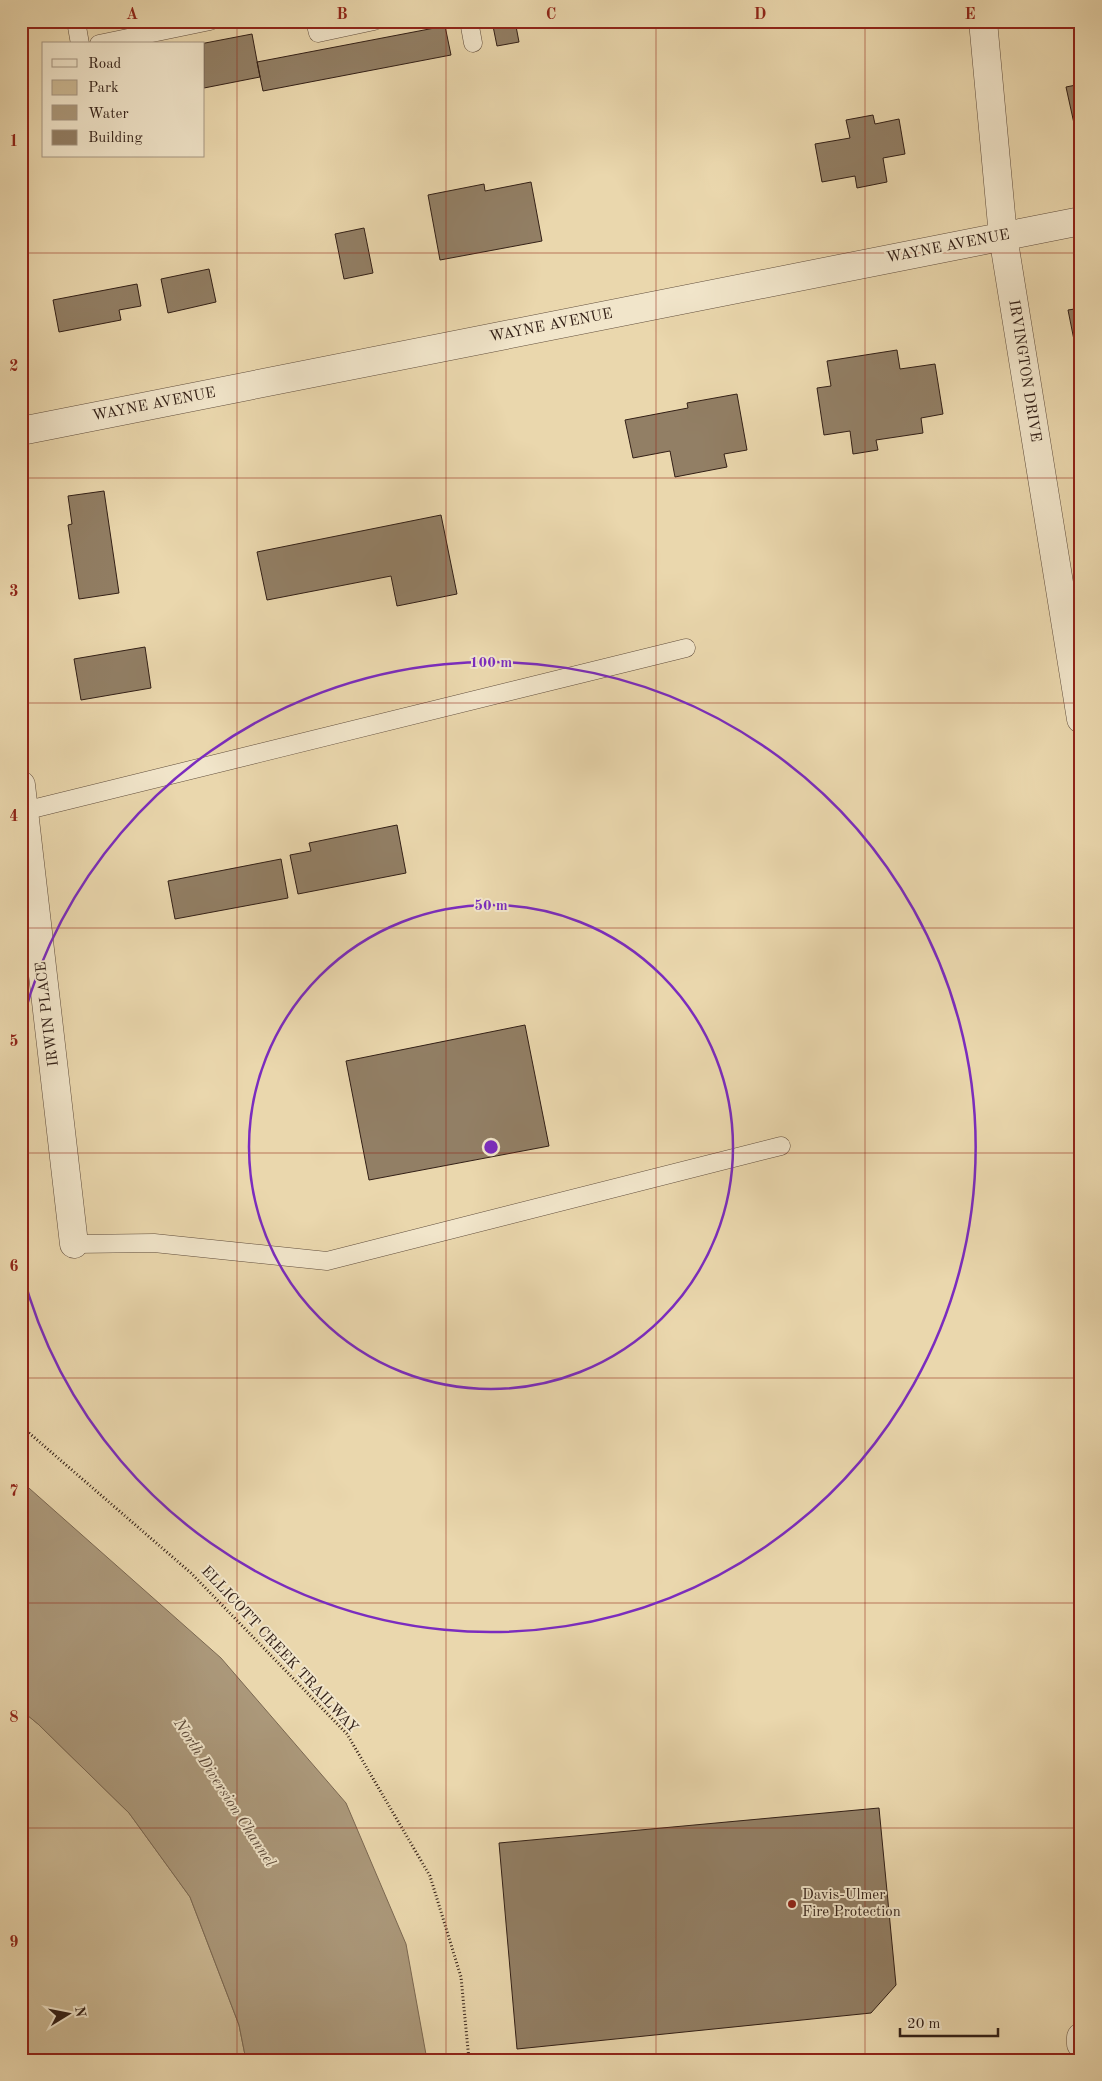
<svg xmlns="http://www.w3.org/2000/svg" width="1102" height="2081" viewBox="0 0 1102 2081" font-family="'Old Standard TT',serif">
	<rect width="100%" height="100%" fill="#ead7ad"/>
	<filter id="stains"><feTurbulence type="fractalNoise" baseFrequency=".004" numOctaves="4"/><feColorMatrix values="0 0 0 0 .2 0 0 0 0 .09 0 0 0 0 .02 0 0 0 .5 -.17"/></filter>
	<radialGradient id="worn" r=".72"><stop offset=".6" stop-color="#630" stop-opacity="0"/><stop offset="1" stop-color="#630" stop-opacity=".3"/></radialGradient>
	<path fill="#cbb893" stroke="#7e6c54" d="M21,1710L38,1724L129,1813L190,1897L239,2025L246,2060H21Z"/>
	<path fill="#ab987a" stroke="#7b6852" d="M21,1481L221,1658L346,1803L406,1944L427,2060H246L239,2025L190,1897L129,1813L38,1724L21,1710Z"/>
	<path fill="#927f65" stroke="#321f16" d="M492,21H515L519,42L497,46Z
		M445,26L451,55L263,91L257,62Z
		M252,34L260,77L204,88V44H200Z
		M1081,84V127L1075,128L1066,87Z
		M873,115L875,124L899,119L905,154L883,158L887,182L857,188L855,176L822,182L815,144L850,138L846,120Z
		M531,182L542,241L440,260L428,195L484,184L485,191Z
		M364,228L373,273L344,279L335,234Z
		M209,269L216,302L168,313L161,279Z
		M137,284L141,306L119,310L121,320L59,332L53,300Z
		M1081,308V375L1068,310Z
		M897,350L900,369L935,364L943,414L921,418L923,433L876,440L878,450L853,454L850,431L824,435L817,388L831,386L827,361Z
		M737,394L747,450L724,454L727,467L675,477L670,451L633,458L625,420L688,408L687,403Z
		M104,491L119,593L79,599L68,525L72,524L68,496Z
		M441,515L457,594L397,606L391,576L267,600L257,552Z
		M145,647L151,688L81,700L74,659Z
		M397,825L406,873L298,894L290,855L311,851L309,843Z
		M281,859L288,898L175,919L168,881Z
		M525,1025L549,1146L369,1180L346,1061Z
		M879,1808L896,1985L871,2013L517,2049L499,1843Z"/>
	<g fill="none" stroke-linecap="round" stroke-linejoin="round">
		<g stroke="#604d3c" stroke-width="19">
			<path id="lane" d="M76,21L80,44
				M315,21L318,33L374,21
				M469,21L473,43
				M99,44L210,21
				M24,811L686,648
				M74,1244L154,1243L327,1261L781,1146"/>
		</g>
		<g stroke="#604d3c" stroke-width="29">
			<path id="street" d="M983,21L1003,236L1081,719
				M21,431L1081,221
				M21,785L74,1244
				M1081,2037V2044"/>
		</g>
		<path stroke="#321f16" stroke-width="3" stroke-dasharray="1 2.5" stroke-linecap="butt" d="M21,1426L191,1573L347,1734L430,1876L461,1977L469,2060"/>
		<use href="#lane" stroke="#f1e5ca" stroke-width="18"/>
		<use href="#street" stroke="#f1e5ca" stroke-width="28"/>
	</g>
	<path fill="none" stroke="#8f2418" stroke-width="1" stroke-opacity="0.55" d="M237,21V2060M446,21V2060M656,21V2060M865,21V2060M21,253H1081M21,478H1081M21,703H1081M21,928H1081M21,1153H1081M21,1378H1081M21,1603H1081M21,1828H1081"/>
	<g fill="none" stroke="#7b2cbf" stroke-width="2.5">
		<circle cx="491" cy="1147" r="242"/>
		<path d="M21 1026A485 485 0 1 1 21 1268"/>
	</g>
	<circle fill="#8f2418" stroke="#f1e5ca" stroke-width="2" cx="792" cy="1904" r="5"/>
	<g text-anchor="middle" dominant-baseline="central" stroke-width="4" stroke-linejoin="round" paint-order="stroke">
		<g font-size="15" fill="#321f16" stroke="#f1e5ca">
			<text transform="translate(948 247) rotate(-11)">WAYNE AVENUE</text>
			<text transform="translate(551 326) rotate(-11)">WAYNE AVENUE</text>
			<text transform="translate(1024 371) rotate(81)">IRVINGTON DRIVE</text>
			<text transform="translate(154 405) rotate(-11)">WAYNE AVENUE</text>
			<text transform="translate(48 1014) rotate(-97)">IRWIN PLACE</text>
			<text transform="translate(279 1650) rotate(47)">ELLICOTT CREEK TRAILWAY</text>
		</g>
		<g font-size="15" fill="#321f16" stroke="#f1e5ca" text-anchor="start">
			<text x="802" y="1895">Davis-Ulmer<tspan x="802" dy="17">Fire Protection</tspan></text>
		</g>
		<g font-size="16" font-style="italic" fill="#5c4939" stroke="#f1e5ca">
			<text transform="translate(224 1793) rotate(57)">North Diversion Channel</text>
		</g>
	</g>
	<circle cx="491" cy="1147" r="8" fill="#7b2cbf" stroke="#f1e5ca" stroke-width="2.5"/>
	<g font-size="15" text-anchor="middle" font-weight="bold" fill="#7b2cbf" stroke="#f1e5ca" stroke-width="4" stroke-linejoin="round" paint-order="stroke">
		<text x="491" y="667">100 m</text>
		<text x="491" y="910">50 m</text>
	</g>
	<rect width="1102" height="2081" fill="none" stroke="#ead7ad" stroke-width="55"/>
	<rect x="42" y="42" width="162" height="115" fill="#f1e5ca" stroke="#a59682"/>
	<rect x="52" y="59" width="25" height="8" fill="#f1e5ca" stroke="#a59682"/>
	<text x="88" y="68" font-size="15" fill="#321f16">Road</text>
	<rect x="52" y="80" width="25" height="15" fill="#cbb893" stroke="#a59682"/>
	<text x="88" y="92" font-size="15" fill="#321f16">Park</text>
	<rect x="52" y="105" width="25" height="15" fill="#ab987a" stroke="#a59682"/>
	<text x="88" y="118" font-size="15" fill="#321f16">Water</text>
	<rect x="52" y="130" width="25" height="15" fill="#927f65" stroke="#a59682"/>
	<text x="88" y="142" font-size="15" fill="#321f16">Building</text>
	<g transform="translate(68 2014) rotate(80)" stroke="#f1e5ca" stroke-width="4" paint-order="stroke">
	<path d="M0-4L9 19L0 12L-9 19Z" fill="#321f16"/>
	<text y="-8" font-size="14" font-weight="bold" text-anchor="middle" fill="#321f16">N</text>
	</g>
	<path d="M900 2028v8h98v-8" fill="none" stroke="#321f16" stroke-width="2.5"/>
	<text x="907" y="2028" font-size="15" fill="#321f16" stroke="#f1e5ca" stroke-width="4" paint-order="stroke">20 m</text>
	<rect x="28" y="28" width="1046" height="2026" fill="none" stroke="#8f2418" stroke-width="2"/>
	<g font-size="16" text-anchor="middle" font-weight="bold" fill="#8f2418">
		<text x="132" y="19">A</text>
		<text x="342" y="19">B</text>
		<text x="551" y="19">C</text>
		<text x="760" y="19">D</text>
		<text x="970" y="19">E</text>
		<text x="14" y="146">1</text>
		<text x="14" y="371">2</text>
		<text x="14" y="596">3</text>
		<text x="14" y="821">4</text>
		<text x="14" y="1046">5</text>
		<text x="14" y="1271">6</text>
		<text x="14" y="1496">7</text>
		<text x="14" y="1722">8</text>
		<text x="14" y="1947">9</text>
	</g>
	<rect width="100%" height="100%" filter="url(#stains)"/>
	<rect width="100%" height="100%" fill="url(#worn)"/>
</svg>
